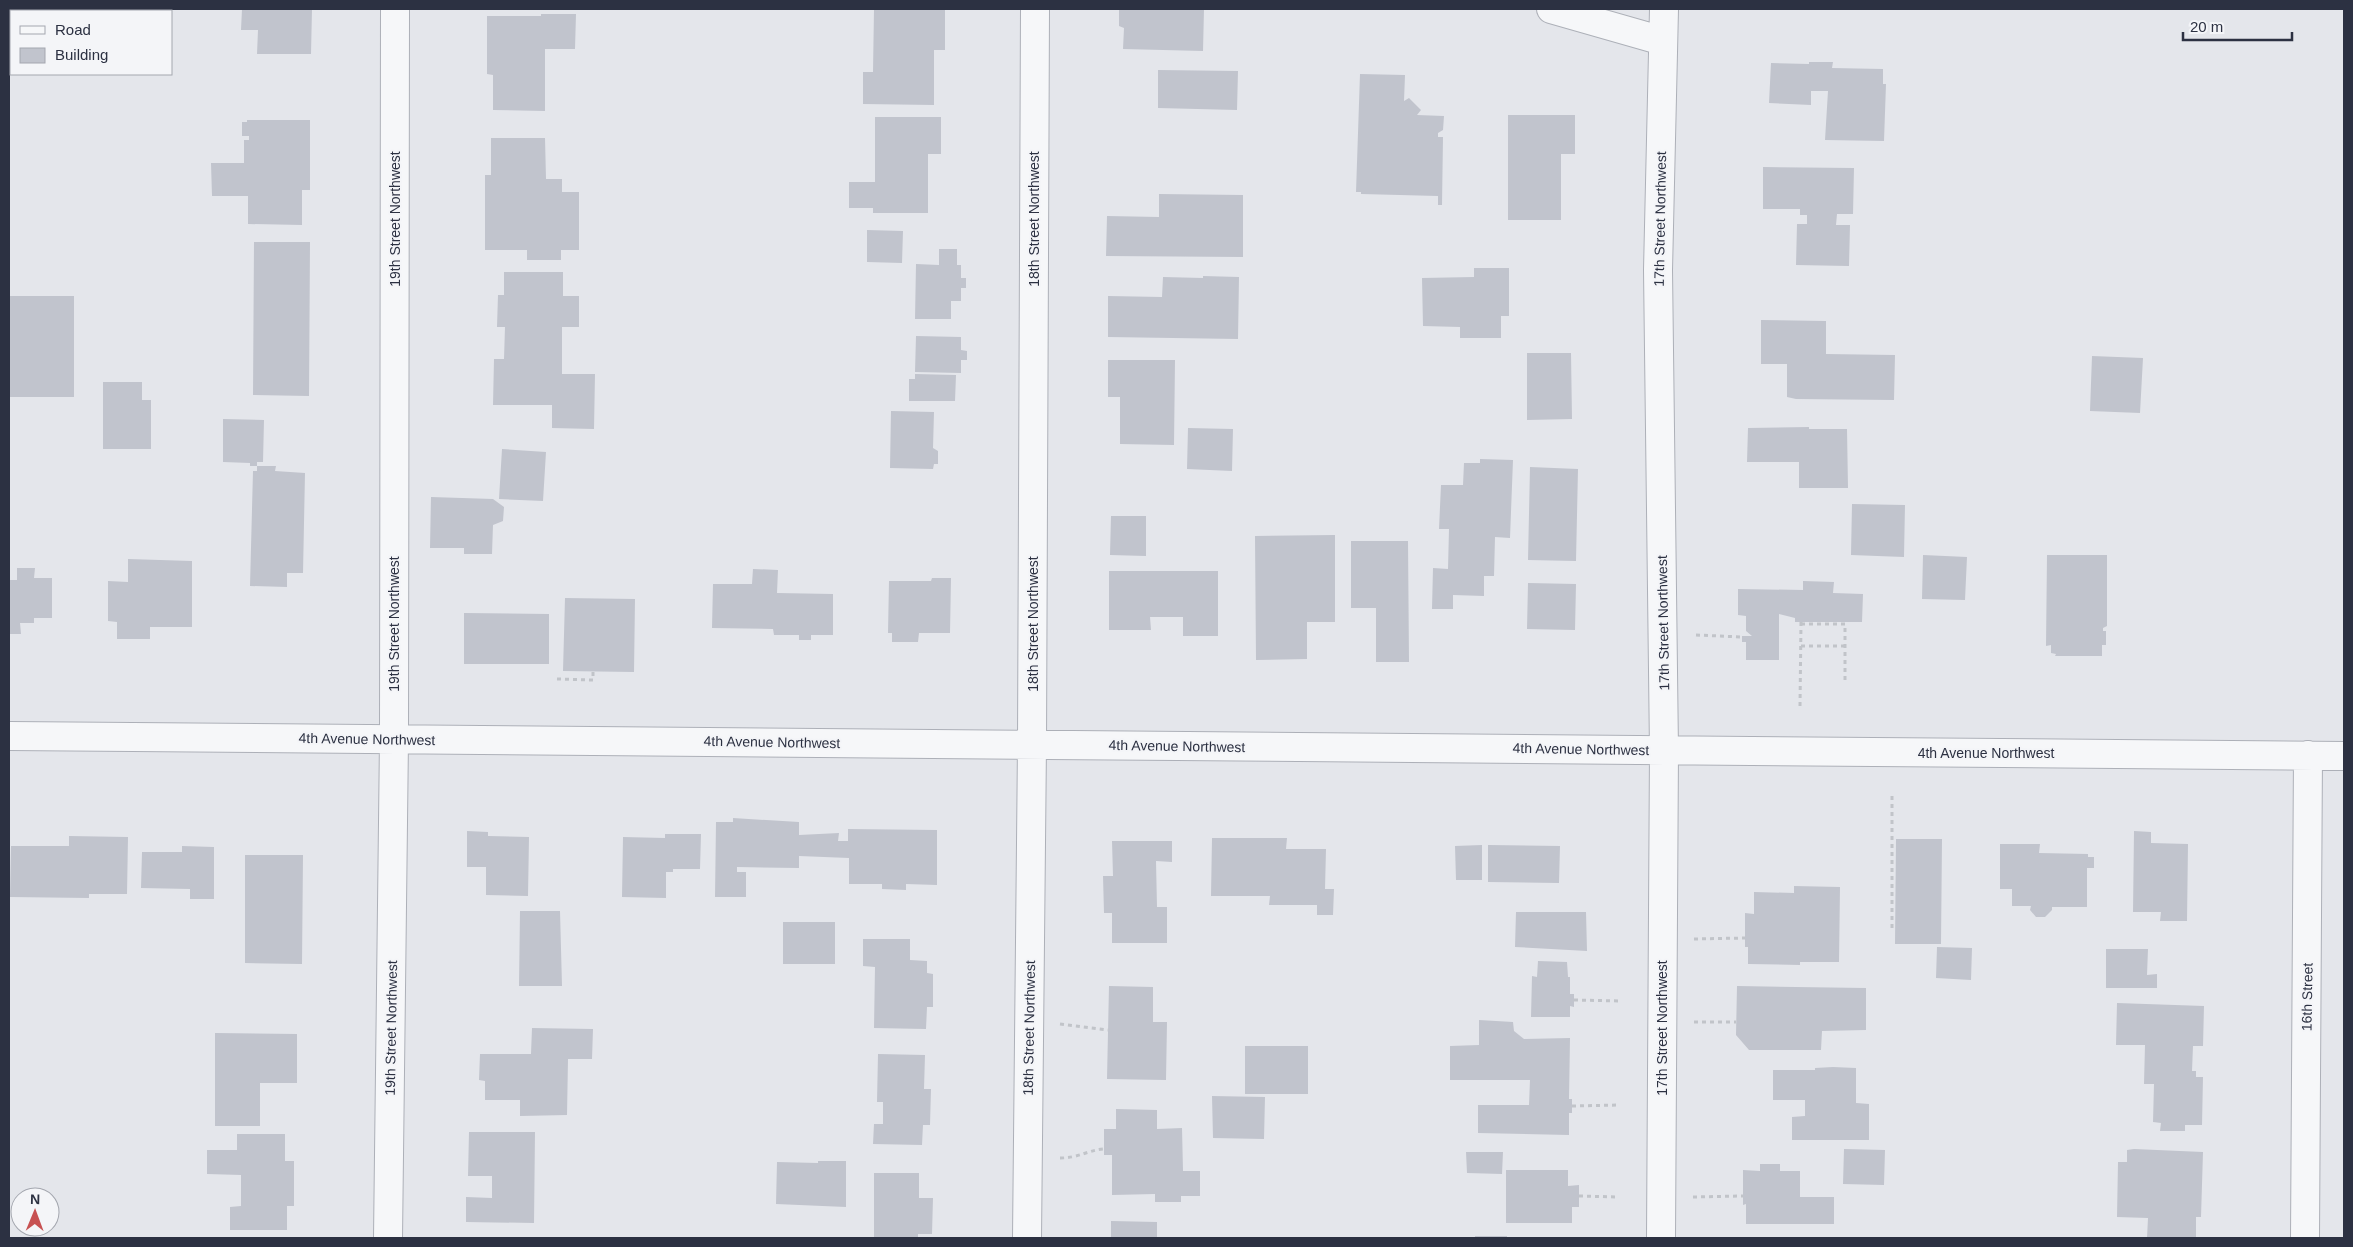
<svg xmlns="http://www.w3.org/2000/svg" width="2353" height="1247" viewBox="0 0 2353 1247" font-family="Arial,sans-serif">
	<rect width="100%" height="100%" fill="#e4e6eb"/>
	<path fill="#c1c4cd" d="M242,9H312L311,54H257L258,30H241Z
		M874,9H945V50H934V105L863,104V72H873Z
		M1119,9H1204L1203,51L1123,49L1124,28L1119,26Z
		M541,14H576L575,49H545V111L493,110V75L487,74V16H541Z
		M1809,62H1833L1832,68L1883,69V84H1886L1884,141L1825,140L1828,91H1811V105L1769,103L1771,63L1809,64Z
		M1158,70L1238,71L1237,110L1158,108Z
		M1360,74L1405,75L1404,101L1409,98L1421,110L1417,115L1444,116L1443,130L1438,133V137H1443L1442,205H1438V196L1361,194V192H1356Z
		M1508,115H1575V154H1561V220H1508Z
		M875,117H941V154H928V213H873V208H849V182H875Z
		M247,120H310V190H302V225L248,224V196H212L211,163H244V140H249V136H242V122H247Z
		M491,138H545L546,179H562V192H579V250H561V260H527V250H485V175H491Z
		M1763,167L1854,168L1853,214H1837L1836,225H1850L1849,266L1796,265L1797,224H1807V215H1800V209H1763Z
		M1159,194L1243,195V257L1106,256L1107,216L1159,217Z
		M867,230L903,231L902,263L867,262Z
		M254,242H310L309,396L253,395Z
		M939,249H957V265H961V278H966V288H961V301H951V319H915L916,264L939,265Z
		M1474,268H1509V316H1501V338H1460V327L1423,326L1422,278L1474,277Z
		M504,272H563V296H579V327H562V374H595L594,429L552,428V405H493L494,359H504L505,327H497L498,295H504Z
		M1203,276L1239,277L1238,339L1108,337V296L1162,297L1163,277L1203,278Z
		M9,296H74V397H9Z
		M1761,320L1826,321V354L1895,355L1894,400L1796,399L1787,397V364H1761Z
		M916,336L961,337V350L967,351V360H961V373L915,372Z
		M1527,353H1571L1572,419L1527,420Z
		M2092,356L2143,358L2140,413L2090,411Z
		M1108,360H1175L1174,445L1120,444V397H1108Z
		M915,374L956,375L955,401H909V379H915Z
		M103,382H142V400H151V449H103Z
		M891,411L934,412L933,448L938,451V464H934L933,469L890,468Z
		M223,419L264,420L263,462H257V466H250V463L223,462Z
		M1809,427V429H1847L1848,488H1799V462H1747L1748,428Z
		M1188,428L1233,429L1232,471L1187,469Z
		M502,449L546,452L543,501L499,499Z
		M1480,459L1513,460L1510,538L1495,537L1494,576H1484V596L1453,595V609H1432L1433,568L1448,569L1449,529H1439L1441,485H1463L1464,463H1480Z
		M257,466H276L275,471L305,473L303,573H287V587L250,586L253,471H257Z
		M1530,467L1578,469L1576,561L1528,560Z
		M431,497L493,499L504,507L503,521L493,525L492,554H464V548H430Z
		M1852,504L1905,505L1904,557L1851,555Z
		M1111,516H1146V556L1110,555Z
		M1335,535V622H1307V659L1256,660L1255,536Z
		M1351,541H1408L1409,662H1376V608H1351Z
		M1923,555L1967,557L1965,600L1922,599Z
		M2047,555H2107V626L2103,628V631H2106V645H2102V656H2055L2056,654L2051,653V645L2046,646Z
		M128,559L192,561V627H150V639H117V622L108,621V581L128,582Z
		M17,568H35L34,578H52V618H34V623H20L21,634H9V580H17Z
		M753,569L778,570L777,593L833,594V635H811V640H799V635H774L773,629L712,628L713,584H752Z
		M1109,571H1218V636H1183V617H1150L1151,630H1109Z
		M932,578H951L950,633H919L918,642H892V633H888L889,581H931Z
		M1803,581L1834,582L1833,593L1863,594L1862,622H1795V618L1779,614V660H1746V642H1742V636H1752L1746,631V616L1738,615V589L1803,590Z
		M1528,583L1576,584L1575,630L1527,629Z
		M565,598L635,599L634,672L563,671Z
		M464,613L549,614V664H464Z
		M733,818L799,822V835L839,833L838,841H848V829L937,830V885L906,884V890L882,889V884H849V858L799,856V868L737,867V872H746V897H715L716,822H733Z
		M467,831L488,832V836L529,837L528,896L486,895V867H467Z
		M2134,831L2151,832V843L2188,844L2187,921H2160L2161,912H2133Z
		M665,834H701L700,869H673V872H666V898L622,897L623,837L665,838Z
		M69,836L128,837L127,894H89V898L10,897L11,846H69Z
		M1212,838H1287L1286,849H1326L1325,889H1334L1333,915H1317V905H1269L1270,896H1211Z
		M1896,839H1942L1941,944H1895Z
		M1112,841H1172V862L1156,861L1157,907H1167V943H1112V913H1104L1103,876H1113Z
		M2000,844H2040L2039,853L2088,854V857H2094V868H2087V907H2052V910L2045,917H2036L2030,910L2031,906H2012V889H2000Z
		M1482,845V880H1456L1455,846Z
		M1488,845L1560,846L1559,883L1488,882Z
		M182,846L214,847V899H190V889L141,888L142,852H182Z
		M245,855H303L302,964L245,963Z
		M1794,886L1840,887L1839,962H1800V965L1748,964V947H1745V913L1754,914V892L1794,893Z
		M520,911H560L562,986H519Z
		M1516,912H1586L1587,951L1515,947Z
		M783,922H835V964H783Z
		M863,939H910V960L927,961V973L933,974V1007H927L926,1029L874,1028L875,967L863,966Z
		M1937,947L1972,948L1971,980L1936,978Z
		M2106,949H2148L2147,975L2157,974V988H2106Z
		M1538,961L1567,962L1568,977H1570V994H1574V1007L1570,1006V1017H1531L1532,976L1537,977Z
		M1109,986L1153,987V1022H1167L1166,1080L1107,1079Z
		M1737,986L1866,988V1030L1822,1031L1821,1050H1749L1736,1035Z
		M2117,1003L2204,1006L2203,1046H2193L2192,1071H2196V1077H2203L2202,1125H2185V1131H2160L2161,1123L2153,1122L2154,1084H2144L2145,1045H2116Z
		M1479,1020L1513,1022L1514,1031L1524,1039L1570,1038L1569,1099H1572V1113H1569V1135L1478,1133V1105H1529L1530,1080H1450V1046L1479,1045Z
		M532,1028L593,1029L592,1059H568L567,1115L520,1116V1100H485V1081L479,1080L480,1054H531Z
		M215,1033L297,1034V1083H260V1126H215Z
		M1245,1046H1308V1094H1245Z
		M878,1054L925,1055L924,1089H931L930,1125H923L922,1145L873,1144L874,1124H883V1102H877Z
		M1833,1067L1856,1068V1103L1869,1104V1140H1792V1117L1805,1116V1100H1773V1070H1815V1068Z
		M1212,1096L1265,1097L1264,1139L1213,1138Z
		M1116,1109L1157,1110V1129L1182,1128L1183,1171H1200V1196H1181V1202H1155V1194L1112,1195V1155H1104V1129H1116Z
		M469,1132H535L534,1223L466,1222V1197L492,1198V1176H468Z
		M237,1134H285V1161H294V1206H287V1230H230V1207L241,1206V1175L207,1174V1150H237Z
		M1844,1149L1885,1150L1884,1185L1843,1184Z
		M2134,1149L2203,1152L2201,1217H2196V1238H2147L2148,1218L2117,1217L2118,1162H2127V1150Z
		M1466,1152H1503L1502,1174L1467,1173Z
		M818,1161H846V1207L776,1204L777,1162L818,1163Z
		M1760,1164H1780V1171H1800V1197H1834V1224H1746V1204L1743,1205V1170L1760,1171Z
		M1506,1170H1568V1186L1579,1185V1207H1572V1223H1506Z
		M874,1173H919V1198H933L932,1234H918V1238H874Z
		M1111,1221L1157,1222V1238H1111Z
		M1475,1236H1507V1238H1475Z"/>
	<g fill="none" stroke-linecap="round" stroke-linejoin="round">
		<g stroke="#adb0b8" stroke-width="30">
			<path id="minor" d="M1551,9L1663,41
				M9,736L2344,756
				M388,1238L394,739L395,9
				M1027,1238L1032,744L1035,9
				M1661,1238L1664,750L1658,270L1664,9
				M2305,1238L2308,755"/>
		</g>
		<path stroke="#c1c4c9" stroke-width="3" stroke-dasharray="4 4" stroke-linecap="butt" d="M1801,624H1845V683
			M1696,635L1742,637
			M1801,646H1845
			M557,679L593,680V672
			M1800,706L1801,622
			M1892,928V795
			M1694,939L1745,938
			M1574,1000L1620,1001
			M1694,1022H1736
			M1060,1024L1108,1030
			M1572,1106L1620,1105
			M1060,1158C1079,1158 1088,1150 1104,1149
			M1579,1196L1619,1197
			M1693,1197L1743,1196"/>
		<use href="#minor" stroke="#f6f7f9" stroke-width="28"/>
	</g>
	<g text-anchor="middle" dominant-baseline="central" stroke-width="4" stroke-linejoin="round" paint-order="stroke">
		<g font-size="14" fill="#2c3142" stroke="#f4f5f8">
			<text transform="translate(395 219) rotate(-90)">19th Street Northwest</text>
			<text transform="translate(1034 219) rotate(-90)">18th Street Northwest</text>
			<text transform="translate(1660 219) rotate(-89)">17th Street Northwest</text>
			<text transform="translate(1663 623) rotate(-91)">17th Street Northwest</text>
			<text transform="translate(394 624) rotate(-90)">19th Street Northwest</text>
			<text transform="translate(1033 624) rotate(-90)">18th Street Northwest</text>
			<text transform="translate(367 739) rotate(1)">4th Avenue Northwest</text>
			<text transform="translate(772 742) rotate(1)">4th Avenue Northwest</text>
			<text transform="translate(1177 746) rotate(1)">4th Avenue Northwest</text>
			<text transform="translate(1581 749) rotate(1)">4th Avenue Northwest</text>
			<text x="1986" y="753">4th Avenue Northwest</text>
			<text transform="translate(2307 997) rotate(-89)">16th Street</text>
			<text transform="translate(391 1028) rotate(-89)">19th Street Northwest</text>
			<text transform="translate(1029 1028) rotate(-89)">18th Street Northwest</text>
			<text transform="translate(1662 1028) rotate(-90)">17th Street Northwest</text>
		</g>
	</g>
	<rect width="2353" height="1247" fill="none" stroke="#2c3142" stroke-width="20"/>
	<rect x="10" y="10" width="162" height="65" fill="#f4f5f8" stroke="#a4a7af"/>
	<rect x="20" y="26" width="25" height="8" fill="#f6f7f9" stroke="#a4a7af"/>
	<text x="55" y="35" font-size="15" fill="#2c3142">Road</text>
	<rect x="20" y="48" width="25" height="15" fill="#c1c4cd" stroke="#a4a7af"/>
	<text x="55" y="60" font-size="15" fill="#2c3142">Building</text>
	<g transform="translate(35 1212) rotate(1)"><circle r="24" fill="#f4f5f8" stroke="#a4a7af"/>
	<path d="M0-4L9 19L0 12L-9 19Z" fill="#c75152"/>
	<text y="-8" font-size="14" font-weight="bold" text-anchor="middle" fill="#2c3142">N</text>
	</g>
	<path d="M2183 32v8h109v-8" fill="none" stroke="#2c3142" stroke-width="2.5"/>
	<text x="2190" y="32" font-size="15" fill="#2c3142" stroke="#f4f5f8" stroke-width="4" paint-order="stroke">20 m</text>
</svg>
